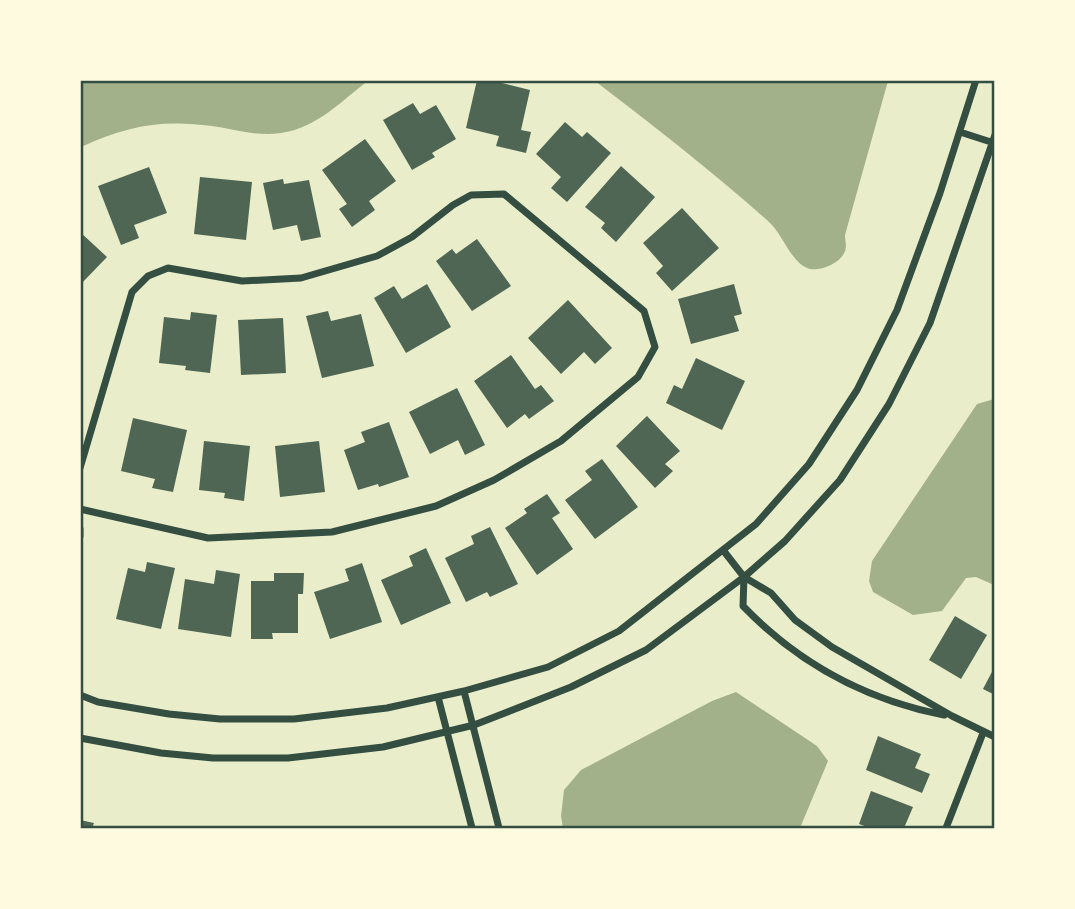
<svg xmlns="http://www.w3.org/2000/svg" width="1075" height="909" viewBox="0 0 1075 909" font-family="'Varela Round',sans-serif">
	<rect width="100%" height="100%" fill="#e9edc9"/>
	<path fill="#a3b18a" d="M81,80H368V81C341,101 317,128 281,133C257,137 235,129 212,126C161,119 126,126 81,147Z
		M595,81H888L845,235C845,240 847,247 845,251C841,263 822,271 810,269C791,264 783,234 769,222C713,172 654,126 595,81Z
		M994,399V585L976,577L966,578L942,611L913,615L873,592L869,581L872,561L977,404Z
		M736,692L817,746L828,761L800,828H563L561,816L564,790L581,770L712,701Z"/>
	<path fill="#4f6655" d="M477,80H490L530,90L521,130L531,132L526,153L496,146L499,136L466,128Z
		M413,103L420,114L436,105L456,139L432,153L435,157L412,170L383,120Z
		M565,122L582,137L587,132L611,153L567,202L551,188L561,177L536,154Z
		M365,139L396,181L369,201L375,210L352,227L339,209L347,204L322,170Z
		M621,166L655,197L616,242L601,228L605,223L585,207Z
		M149,167L167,213L134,225L139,238L121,245L98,186Z
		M200,177L252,182L246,240L194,234Z
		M283,179L284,184L309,180L321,237L301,241L297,225L273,230L263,183Z
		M682,208L719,248L672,291L656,273L663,266L643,243Z
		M80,232L107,257L80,285Z
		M477,239L511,286L472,311L436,261L452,249L456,254Z
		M427,284L451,327L406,353L374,298L394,286L402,299Z
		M734,284L742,314L734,316L739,331L691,344L678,299Z
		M568,300L612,348L595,364L584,352L561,374L528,338Z
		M328,311L331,321L361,314L374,366L322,378L306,316Z
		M191,312L217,315L210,373L185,370L186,366L159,363L164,317L190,320Z
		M283,318L286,373L241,375L238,320Z
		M511,355L535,389L541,385L554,401L529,419L525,414L507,428L474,381Z
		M696,358L745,381L722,430L666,403L674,385L682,389Z
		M457,388L485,445L465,455L458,440L430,454L409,412Z
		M647,416L680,451L665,464L673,471L655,488L616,446Z
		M133,418L187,430L173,492L152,488L155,479L121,471Z
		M389,422L409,477L379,487L378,484L358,490L344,450L365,442L361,432Z
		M204,441L250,446L244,501L224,498L225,493L199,490Z
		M319,441L325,492L280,497L275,446Z
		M602,459L638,507L595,539L565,500L592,480L585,471Z
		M547,494L560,513L552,518L573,549L537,575L505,528L527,513L524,509Z
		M490,527L518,584L490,597L487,592L466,602L445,558L474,544L471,536Z
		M426,548L451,603L401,625L381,580L413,566L409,556Z
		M147,562L175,568L161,629L116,619L128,568L145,572Z
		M362,563L382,622L330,639L314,592L349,581L345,569Z
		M216,570L240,574L231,637L178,629L185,579L214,584Z
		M274,573H304L303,594H298V633H272L273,639H251V581H274Z
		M955,616L987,635L961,679L929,660Z
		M995,666V695L983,689Z
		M878,736L921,754L915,768L930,774L922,793L866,770Z
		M871,791L913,807L904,828H870L859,824Z
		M80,820L94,823L92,828H80Z"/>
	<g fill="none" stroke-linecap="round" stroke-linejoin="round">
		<path stroke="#344e41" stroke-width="7" d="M960,132L994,143
			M80,468L132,292L148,276L168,268L242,281L301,278L377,256L412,237L453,205L471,195L504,194L644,311L655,347L638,377L561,441L494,480L436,506L332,532L208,538L80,509
			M80,529V536
			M723,550L744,577L771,593L795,620L832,647L952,716L995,737
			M744,577L743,606C798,663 867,700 944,715
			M464,691L499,828
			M80,695L98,702L169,714L220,719H294L387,708L464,691L548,667L619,631L756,524L809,464L857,390L897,310L940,193L976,80
			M438,697L472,828
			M80,738L161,753L213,758H288L383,747L474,725L571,687L646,650L744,577L785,541L840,480L889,404L930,323L995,135
			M946,828L983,733"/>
	</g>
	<rect width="1075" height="909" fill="none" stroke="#fefae0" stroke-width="164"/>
	<rect x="82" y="82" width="911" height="745" fill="none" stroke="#344e41" stroke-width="2.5"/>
</svg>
